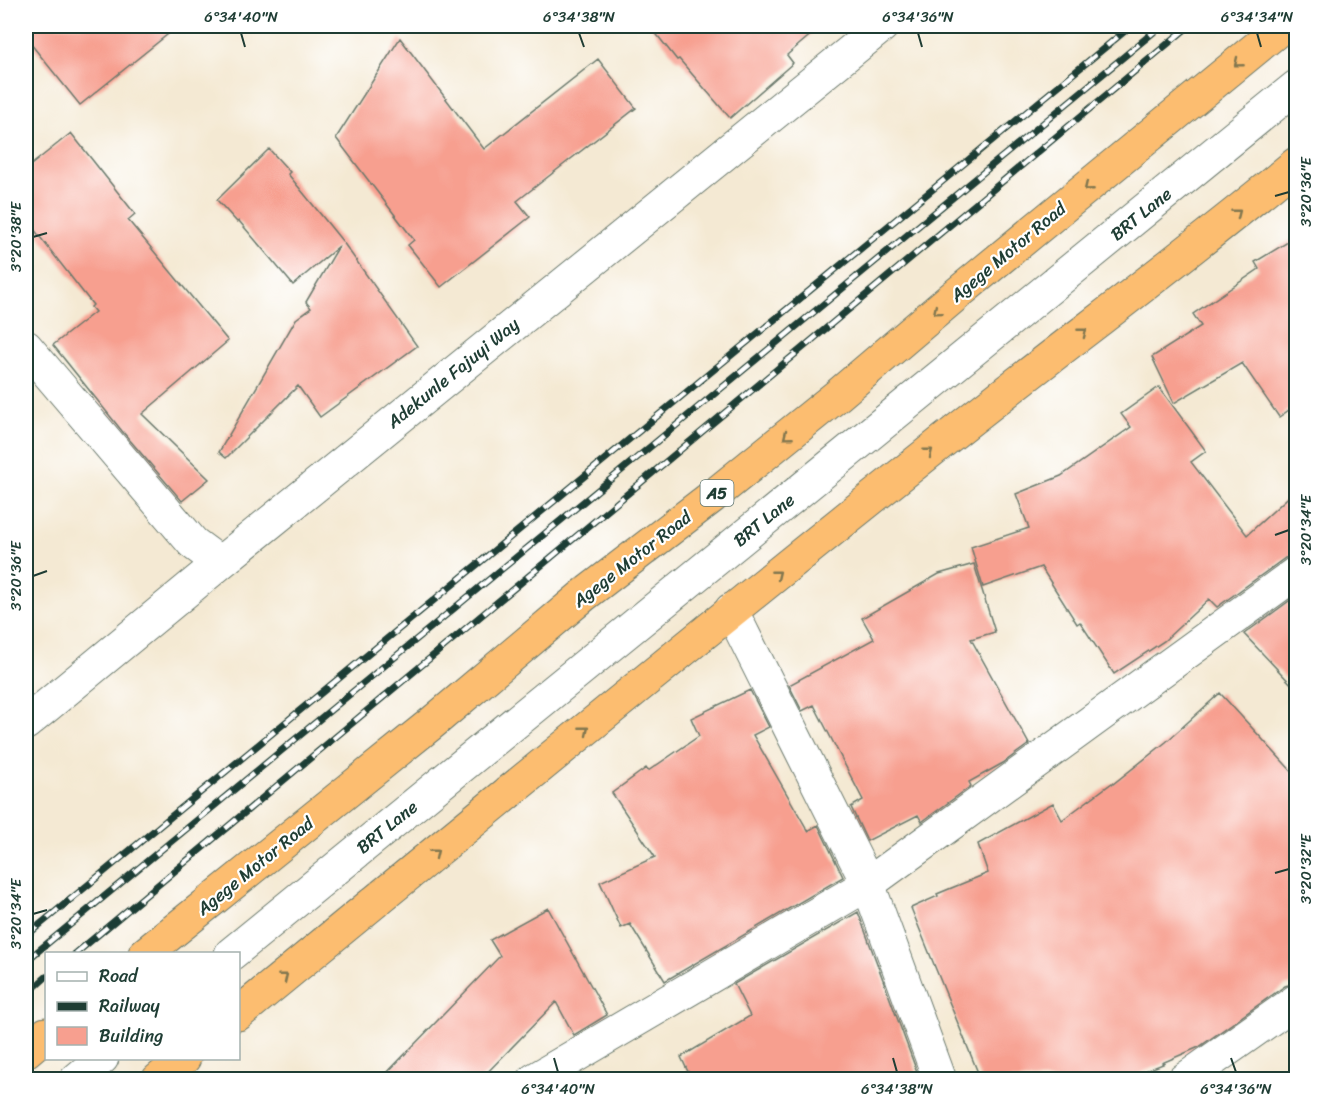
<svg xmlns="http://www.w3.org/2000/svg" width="1322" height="1105" viewBox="0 0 1322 1105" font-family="Sriracha,sans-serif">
	<rect width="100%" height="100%" fill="#fff"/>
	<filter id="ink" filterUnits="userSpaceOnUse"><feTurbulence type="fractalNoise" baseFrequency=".0167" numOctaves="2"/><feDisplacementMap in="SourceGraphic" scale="12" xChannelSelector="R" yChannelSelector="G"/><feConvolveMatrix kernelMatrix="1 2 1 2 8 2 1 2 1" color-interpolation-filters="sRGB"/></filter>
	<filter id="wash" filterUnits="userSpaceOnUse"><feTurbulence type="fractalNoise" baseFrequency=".008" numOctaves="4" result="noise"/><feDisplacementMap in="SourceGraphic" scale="24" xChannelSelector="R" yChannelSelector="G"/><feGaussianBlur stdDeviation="1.35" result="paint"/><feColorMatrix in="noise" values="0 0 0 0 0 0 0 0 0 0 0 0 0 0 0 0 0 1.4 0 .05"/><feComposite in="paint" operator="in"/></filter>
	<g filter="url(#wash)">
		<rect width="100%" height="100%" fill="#f4e9d3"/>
		<g id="blocks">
			<path fill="#f79f8f" d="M26,26H178L80,105L26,38Z
				M650,26H821L787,55L793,63L730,118L679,59L677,60Z
				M400,38L484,149L598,59L636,108L517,201L530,217L441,287L408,245L414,240L336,138Z
				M71,133L135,214L128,220L228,341L142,414L209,479L182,501L122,431L53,345L95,312L91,307L93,305L26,219V169Z
				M269,149L290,172L288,174L343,242L417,346L320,417L298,386L226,458L219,452L296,319L311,308L306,302L339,246L293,285L239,221L237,222L217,200Z
				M1296,237V405L1279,417L1242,363L1174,403L1152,357L1201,326L1193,314L1259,269L1255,262Z
				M1159,387L1206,451L1191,462L1247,535L1296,490V555L1285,558L1217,607L1209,599L1164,641L1114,674L1080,622L1077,624L1041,567L983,587L971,547L1029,528L1016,494L1061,476L1131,427L1121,414Z
				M974,564L995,632L971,639L1029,744L1003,763L969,782L971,786L923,821L922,822L918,815L867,841L851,807L863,800L814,705L802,711L789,685L874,639L862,618L939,574Z
				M1296,596V689L1244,634Z
				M750,690L769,727L753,735L808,831L818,825L843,877L665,981L630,924L621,928L600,882L655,857L612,793L646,768L648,771L699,736L691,718Z
				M1220,693L1296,776V983L1285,986L1199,1047L1162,1063L1163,1064L1122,1080H981L911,908L938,896L937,894L988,873L978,844L1053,803L1062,820L1112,783L1113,784L1166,742Z
				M548,908L607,1015L574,1035L556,1002L480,1080H380L500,956L490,940Z
				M858,912L920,1080H692L681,1057L750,1016L734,984Z"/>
		</g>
	</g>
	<g filter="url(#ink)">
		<use href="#blocks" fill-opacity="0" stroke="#6a796c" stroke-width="1.5"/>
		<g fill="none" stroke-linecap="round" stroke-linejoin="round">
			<g stroke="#6a796c" stroke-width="35">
				<path id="minor" d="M26,347L193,543L220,563
					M731,610L868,884L940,1080
					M26,723L220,563L882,26
					M231,954L1296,87
					M76,1080L102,1058
					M534,1080L868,884L1296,573
					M1184,1080L1296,1001"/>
			</g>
			<g stroke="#6a796c" stroke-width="35">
				<path id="highway" d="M145,954L432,723L584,595L713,496L838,395L952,298L1283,26
					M238,1014C472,822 706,630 942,442C1060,348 1181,260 1296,164
					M26,1051L46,1034
					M158,1080L184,1058"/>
			</g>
			<use href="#minor" stroke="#fff" stroke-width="33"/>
			<use href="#highway" stroke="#fcbd6f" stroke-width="33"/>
			<g stroke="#1f3d34" stroke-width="7">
				<path id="rail" d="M26,936L1131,26
					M75,954L1189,26
					M26,961L1161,26
					M26,995L46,977"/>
			</g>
			<use href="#rail" stroke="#fff" stroke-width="4.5" stroke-dasharray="14" stroke-linecap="butt"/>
		</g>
		<defs><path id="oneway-chevron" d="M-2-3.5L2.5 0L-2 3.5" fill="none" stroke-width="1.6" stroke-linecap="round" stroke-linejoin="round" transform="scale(1.5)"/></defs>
		<g stroke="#82774f">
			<use href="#oneway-chevron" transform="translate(1238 63) rotate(141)"/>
			<use href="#oneway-chevron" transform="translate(1088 187) rotate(141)"/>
			<use href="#oneway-chevron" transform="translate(1237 213) rotate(-38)"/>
			<use href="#oneway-chevron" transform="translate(937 311) rotate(140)"/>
			<use href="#oneway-chevron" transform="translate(1083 332) rotate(-38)"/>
			<use href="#oneway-chevron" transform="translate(787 436) rotate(141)"/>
			<use href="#oneway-chevron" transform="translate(929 452) rotate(-39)"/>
			<use href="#oneway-chevron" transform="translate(777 574) rotate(-39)"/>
			<use href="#oneway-chevron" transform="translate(585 730) rotate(-39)"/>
			<use href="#oneway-chevron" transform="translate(435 853) rotate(-39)"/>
			<use href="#oneway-chevron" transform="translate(284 977) rotate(-39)"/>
		</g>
	</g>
	<path fill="none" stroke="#1f3d34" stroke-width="2" d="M241,33L245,47M579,33L584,47M918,33L922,47M1257,33L1261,47M1275,196L1289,192M33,237L47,233M1275,535L1289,530M33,576L47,571M1275,873L1289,869M33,914L47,910M554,1058L558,1072M893,1058L897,1072M1231,1058L1236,1072"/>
	<g text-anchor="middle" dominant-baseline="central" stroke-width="4.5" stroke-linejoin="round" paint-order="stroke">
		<rect fill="#fff" stroke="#627771" stroke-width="1.5" x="700.5" y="480" width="33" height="26" rx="4.5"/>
		<g font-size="16" font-weight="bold" fill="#1f3d34">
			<text x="717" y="493">A5</text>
		</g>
		<g font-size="18" fill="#1f3d34" stroke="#fff">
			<text transform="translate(1141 214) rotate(-39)">BRT Lane</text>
			<text transform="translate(1008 252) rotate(-40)">Agege Motor Road</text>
			<text transform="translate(453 373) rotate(-39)">Adekunle Fajuyi Way</text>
			<text transform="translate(764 520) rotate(-39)">BRT Lane</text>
			<text transform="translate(632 559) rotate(-38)">Agege Motor Road</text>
			<text transform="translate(387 827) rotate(-39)">BRT Lane</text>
			<text transform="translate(255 866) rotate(-39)">Agege Motor Road</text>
		</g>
	</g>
	<rect width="1322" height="1105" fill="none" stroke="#fff" stroke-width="66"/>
	<rect x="45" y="952" width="195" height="108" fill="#ffffff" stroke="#a5b1ae" stroke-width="1.5"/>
	<rect x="57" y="972" width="30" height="9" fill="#ffffff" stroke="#a5b1ae" stroke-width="1.5"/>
	<text x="99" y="982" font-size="18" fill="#1f3d34">Road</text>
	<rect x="57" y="1002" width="30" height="9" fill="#1f3d34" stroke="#a5b1ae" stroke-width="1.5"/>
	<text x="99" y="1012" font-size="18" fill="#1f3d34">Railway</text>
	<rect x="57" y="1027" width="30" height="18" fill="#f79f8f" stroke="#a5b1ae" stroke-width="1.5"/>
	<text x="99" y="1042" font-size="18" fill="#1f3d34">Building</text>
	<rect x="33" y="33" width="1256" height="1039" fill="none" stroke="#1f3d34" stroke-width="2"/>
	<g font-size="15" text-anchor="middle" fill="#1f3d34">
		<text x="241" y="22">6°34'40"N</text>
		<text x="579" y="22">6°34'38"N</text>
		<text x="918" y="22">6°34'36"N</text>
		<text x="1257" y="22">6°34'34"N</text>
		<text transform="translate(1306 192) rotate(-90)" y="5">3°20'36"E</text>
		<text transform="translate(16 237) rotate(-90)" y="5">3°20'38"E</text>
		<text transform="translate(1306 530) rotate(-90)" y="5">3°20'34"E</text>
		<text transform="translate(16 576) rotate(-90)" y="5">3°20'36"E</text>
		<text transform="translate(1306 869) rotate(-90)" y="5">3°20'32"E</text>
		<text transform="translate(16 914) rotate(-90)" y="5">3°20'34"E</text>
		<text x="558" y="1094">6°34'40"N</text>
		<text x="897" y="1094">6°34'38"N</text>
		<text x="1236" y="1094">6°34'36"N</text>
	</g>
</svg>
